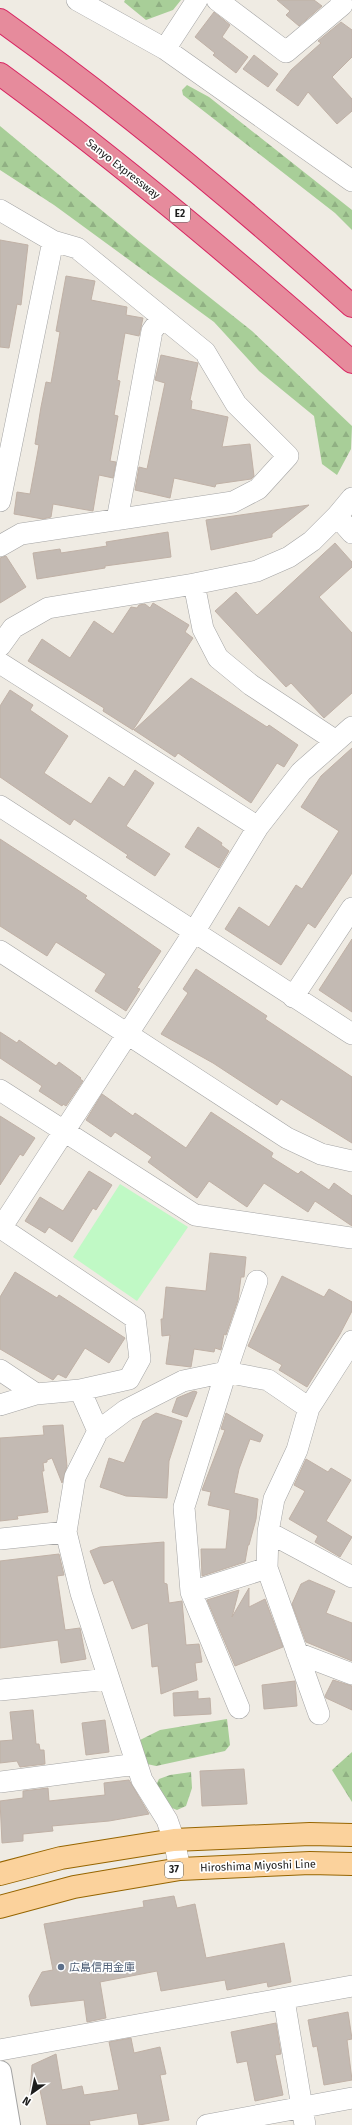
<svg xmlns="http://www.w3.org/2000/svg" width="352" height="2125" viewBox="0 0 352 2125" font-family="'Fira Sans','Noto Sans JP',sans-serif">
	<defs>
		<pattern id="forest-firs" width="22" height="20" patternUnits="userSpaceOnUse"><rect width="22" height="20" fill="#a8ce98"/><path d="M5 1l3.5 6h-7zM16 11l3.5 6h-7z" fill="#90b083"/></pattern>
	</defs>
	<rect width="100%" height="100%" fill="#efebe3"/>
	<path fill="url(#forest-firs)" d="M125,0H181L173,10L146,20L124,2Z
		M187,85L209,97L352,210V230L335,213L183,95L182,90Z
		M0,126L140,242L252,331L352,426L351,449L337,475L322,464L314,416L259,371L214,322L54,205L0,170Z
		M227,1719L230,1745L225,1751L156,1766L147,1764L136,1742L160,1730Z
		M352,1752V1802L332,1770Z
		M191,1772L192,1788L186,1806L177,1810L172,1808L156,1785L159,1779L170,1775Z"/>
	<path fill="#c0f9c5" d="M120,1184L188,1227L137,1301L73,1257Z"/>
	<path fill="#c3bab3" stroke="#c0b1a6" d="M277,0H314L322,6L299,26L286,15L290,11Z
		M214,12L230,25L222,37L248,57L236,73L213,55L215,53L195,37Z
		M341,22L352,30V57L332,77L352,99V111L337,124L308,92L298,106L276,90L291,70L321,43L318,41Z
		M254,55L278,74L268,87L243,69Z
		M0,240L28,245L21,305L17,304L9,348L0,347Z
		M66,276L95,281L91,300L127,307L126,315L143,318L139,336L125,333L117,380L120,381L114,415L118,416L110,461L116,462L113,478L99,475L93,511L53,504L51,517L43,519L14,514L17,492L30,494L39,445L35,444L41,407L46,382L51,383L60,332L56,331Z
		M161,355L198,363L190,400L192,401L191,409L228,417L222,447L250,444L254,476L251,479L216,484L215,487L174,478L170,498L135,490L139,467L147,469L165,383L155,380Z
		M309,505L272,534V537L211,550L206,520Z
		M168,532L171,557L105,566V568L37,579L33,553L60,549L61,553L107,546L106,542Z
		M335,543L352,562V567L319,597L352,633V693L324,718L291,683L286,687L215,611L236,592L257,615Z
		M6,556L26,587L0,603V558Z
		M153,603L189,625L185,632L193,638L133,730L103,711L104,708L28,661L42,639L70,658L94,621L113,634L131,607L137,608L139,605L145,604L150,608Z
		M191,678L267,727L269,725L298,745L284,767L277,763L251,803L178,753L175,757L134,730Z
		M10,690L33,705L30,710L68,736L44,773L91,804L109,777L124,787L135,770L154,783L126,826L170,854L155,876L126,857L128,855L74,819L70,825L0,777V706Z
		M352,748V873L315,928L308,923L281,965L225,929L239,907L269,927L296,885L302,889L339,831L301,807L321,776Z
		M198,827L222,843L221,845L229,851L219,868L185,847Z
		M0,839L87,896L85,898L161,951L137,988L140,989L126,1011L95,991L106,974L56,942L47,956L0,926Z
		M352,939V1012L319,990Z
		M196,969L267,1016L265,1019L352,1077V1143L281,1099L277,1105L213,1063L161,1034L188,993L183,989Z
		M0,1032L17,1043L19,1040L56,1066L59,1062L81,1078L80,1079L83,1081L66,1106L63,1104L62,1106L39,1091L42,1086L0,1058Z
		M102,1094L133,1116L135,1113L186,1148L211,1112L273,1153L271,1157L298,1174L301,1171L329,1190L334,1183L352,1196V1226L315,1201L308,1212L264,1183L247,1207L209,1181L197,1198L148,1162L152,1157L115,1132L111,1137L86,1120Z
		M0,1116L35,1138L23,1156L20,1154L0,1185Z
		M89,1171L112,1185L96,1210L93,1208L72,1242L49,1227L45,1233L25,1221L40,1197L63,1211Z
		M210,1253L246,1257L244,1277H241L238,1300L226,1335L224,1334L221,1350L215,1348L214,1352L194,1349L191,1367L166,1364L170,1335L162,1336L161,1319H163L166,1287L206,1291Z
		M15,1272L57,1298L59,1295L125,1338L109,1363L85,1348L66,1378L58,1374L53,1380L0,1349V1297Z
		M282,1276L324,1297L329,1289L352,1302V1311L340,1334L307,1387L279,1370L282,1365L248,1346Z
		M194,1391L197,1392L187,1417L172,1412L177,1398Z
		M156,1413L182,1421L169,1461L167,1498L126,1496L100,1487L109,1458L124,1463L143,1421Z
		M226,1413L263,1435L260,1442L250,1439L239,1469L234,1493L258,1499L256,1519L249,1545H248L245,1562L202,1576L201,1549H226L230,1510L208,1505L211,1492L202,1490L225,1430L221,1429Z
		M63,1425L67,1466L62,1483L52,1458L47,1460V1462L43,1463L44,1471H42L48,1512L17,1516L18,1519L0,1521V1438L44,1435L43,1426Z
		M306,1459L328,1472L331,1468L351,1480L326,1521L352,1537L340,1557L315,1542L318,1536L289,1519L305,1491L294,1485Z
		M164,1542V1583L167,1584L169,1603L182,1601L186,1645L199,1644L202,1662L195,1663L197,1680L161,1694L158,1666L152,1667L148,1623L132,1629L113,1580L104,1584L90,1551L100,1547Z
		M59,1554L64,1575L57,1576L65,1630L80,1628L86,1659L61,1663L58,1640L0,1648V1561Z
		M309,1580L335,1591L326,1613L352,1623V1661L306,1642L292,1604L301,1584Z
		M249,1588V1607L265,1599L283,1647L235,1666L207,1600L239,1590L232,1617Z
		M333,1680L352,1686V1710L326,1698L325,1696Z
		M295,1681L297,1706L264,1709L262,1685Z
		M198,1691V1699L210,1698L211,1714L174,1716L173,1693Z
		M33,1710L36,1744H39L40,1750H44L45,1764L20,1767L17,1761L0,1763V1741L13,1740L10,1712Z
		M105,1720L109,1752L86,1755L82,1723Z
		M244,1769L247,1804L202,1806L200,1771Z
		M129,1780L149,1814L109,1821L52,1826L53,1831L23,1834V1841L2,1843L0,1801L23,1798V1791L48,1788L49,1801L105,1795L104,1783Z
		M174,1896L177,1908L195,1904L206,1958L284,1943L291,1982L268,1987L267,1982L227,1990L225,1980L161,1991L157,1971L100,1982L106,2018L87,2022L84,2000L31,2006L29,1996L42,1972L53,1970L44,1924L144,1907L143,1901Z
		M348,2012L352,2039L347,2040L352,2080L324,2085L317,2046L313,2047L308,2020Z
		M276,2023L281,2054L275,2055L283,2095L255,2101L247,2061L237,2063L231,2032Z
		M131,2038L134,2053L160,2047L166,2074L160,2075L169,2120L139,2125L137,2113L89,2121L90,2125H47L40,2090L30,2092L32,2065L56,2054L62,2090L82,2086L84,2095L119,2090L109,2042Z"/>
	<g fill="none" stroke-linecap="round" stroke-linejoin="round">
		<g stroke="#a4a4a4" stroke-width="22">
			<path id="minor" d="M77,0L165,49L352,181
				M217,0L286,52L342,5L341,0
				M165,49L197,0
				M0,210L53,241L77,248L205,352L236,404L288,456L258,489L233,502L21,534L0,546
				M0,501L53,241
				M337,516L352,533
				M117,520L152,331L162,317
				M194,584L203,629L218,658L251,685L336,741
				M0,646L13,628L48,608L194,584L257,571L289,557L312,541L337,516L352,498
				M0,663L258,827
				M0,806L352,1034
				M0,951L287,1138L321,1154L352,1161
				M293,997L352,908
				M0,1090L195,1215L352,1238
				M0,1370L36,1394
				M80,1390L98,1431
				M0,1405L36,1394L80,1390L129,1379L140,1359L135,1318L1,1228L194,932L258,827L301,772L352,727
				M309,1408L352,1341
				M268,1532L352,1577
				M0,1539L66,1532
				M191,1592L267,1568
				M297,1653L352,1674
				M0,1690L109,1679
				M239,1708L191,1592L184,1507L226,1372L257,1281
				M0,1782L137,1764
				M180,1869L174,1840L167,1820L142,1780L81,1593L66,1532L75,1477L98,1431L126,1410L183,1381L226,1372L268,1380L309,1408L297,1450L274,1499L268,1532L267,1568L319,1714
				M284,2000L305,2125
				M0,2050L352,1986
				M207,2125L352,2098"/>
		</g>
		<g stroke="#a4a4a4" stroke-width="24">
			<path id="tertiary" d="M0,2072L9,2125"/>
		</g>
		<g stroke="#966501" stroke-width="24">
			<path id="primary" d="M0,1874L61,1858L174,1840L310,1834L352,1835
				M0,1907L74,1887L180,1869L310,1863L352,1864"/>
		</g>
		<g stroke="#d82562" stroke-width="24">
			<path id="motorway" d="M0,20C123,108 240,205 352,306
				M0,74C123,164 238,262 352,362"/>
		</g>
		<use href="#minor" stroke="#fff" stroke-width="21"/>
		<use href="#tertiary" stroke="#fff" stroke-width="22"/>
		<use href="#primary" stroke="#fbd29c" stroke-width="22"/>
		<use href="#motorway" stroke="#e68b9c" stroke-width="22"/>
	</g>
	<circle fill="#5c6f8a" stroke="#fff" stroke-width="1.5" cx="61" cy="1967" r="4"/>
	<g text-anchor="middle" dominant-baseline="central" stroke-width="3.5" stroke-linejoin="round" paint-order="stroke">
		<g fill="#fff" stroke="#616161" stroke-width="1">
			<rect x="170" y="206" width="20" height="16" rx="3"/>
			<rect x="165" y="1862" width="18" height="16" rx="3"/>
		</g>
		<g font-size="10" font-weight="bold" fill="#1d1d1d">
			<text x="180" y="214">E2</text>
			<text x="174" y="1870">37</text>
		</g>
		<g font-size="11" fill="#1d1d1d" stroke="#fff">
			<text transform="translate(123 169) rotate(38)">Sanyo Expressway</text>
			<text transform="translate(258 1866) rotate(-2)">Hiroshima Miyoshi Line</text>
		</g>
		<g font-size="11" fill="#4e5e75" stroke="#fff" text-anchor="start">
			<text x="69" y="1967">広島信用金庫</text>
		</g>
	</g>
	<g transform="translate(32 2093) rotate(213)" stroke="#ffffff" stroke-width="3" paint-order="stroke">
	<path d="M0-3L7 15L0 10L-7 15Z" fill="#1d1d1d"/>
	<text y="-6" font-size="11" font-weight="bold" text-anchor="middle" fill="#1d1d1d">N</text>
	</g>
</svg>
